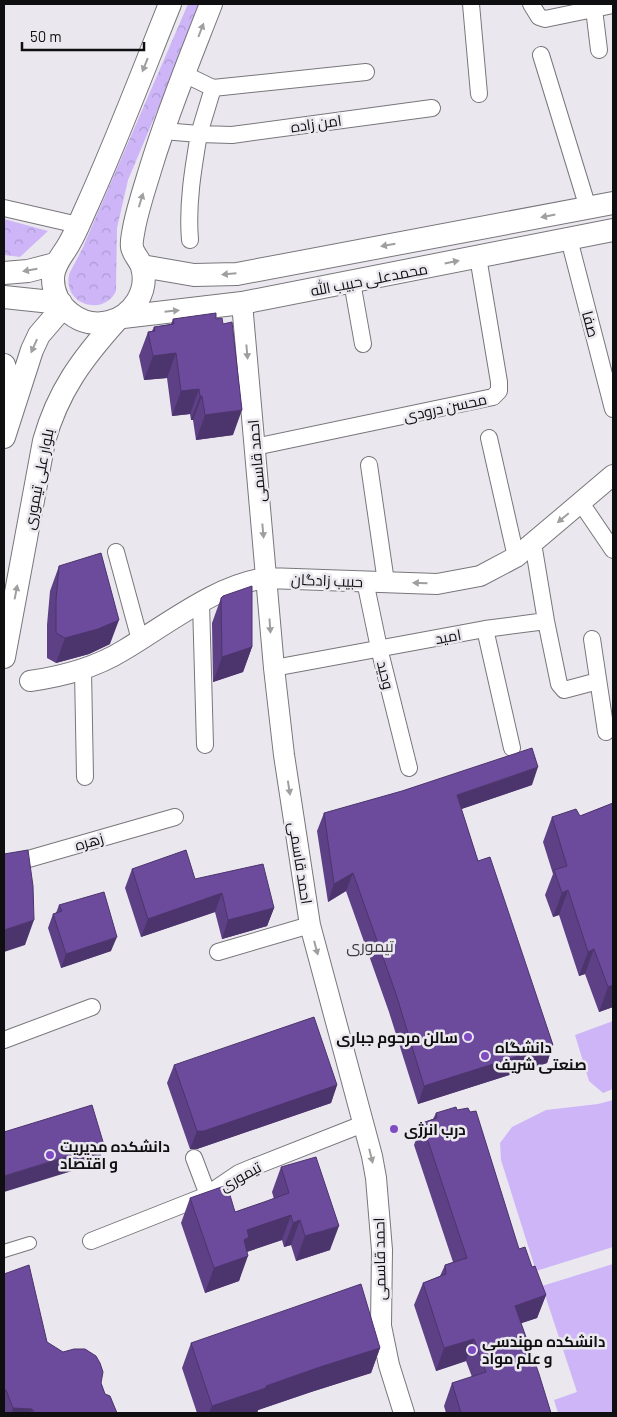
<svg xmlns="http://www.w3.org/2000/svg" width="617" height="1417" viewBox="0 0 617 1417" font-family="Barlow,Cairo,sans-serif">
	<defs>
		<pattern id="forest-crowns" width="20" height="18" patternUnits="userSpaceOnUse" patternTransform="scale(1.25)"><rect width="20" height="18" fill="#cdb5f8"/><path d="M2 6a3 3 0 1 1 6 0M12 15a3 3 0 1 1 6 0" fill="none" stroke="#af9ad4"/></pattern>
	</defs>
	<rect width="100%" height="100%" fill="#eae8ee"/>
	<path fill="#cdb5f8" d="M613,1021V1089L603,1093L589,1081L575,1035Z
		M613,1100V1247L536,1271L501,1160L500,1143L512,1127L546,1110L598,1104Z
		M613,1264V1413H558L554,1400L577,1392L542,1286Z"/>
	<path fill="url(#forest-crowns)" d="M188,4H202L128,180L117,228L116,291C104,317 63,305 69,275C71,269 83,249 86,240Z
		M4,220V219L48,231L20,257L4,255Z"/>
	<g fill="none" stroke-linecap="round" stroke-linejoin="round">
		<g stroke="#78767b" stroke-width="14">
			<path id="pedestrian" d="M4,1251L30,1243"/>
		</g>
		<g stroke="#78767b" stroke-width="18">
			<path id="minor" d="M471,4L479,94
				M531,4L539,17L545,19L613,5
				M594,9L599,50
				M541,55L588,208
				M213,88L366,72
				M163,131L199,134L213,88L184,74
				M4,208L78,225
				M569,239L613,409
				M190,240C187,205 193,169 199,134L232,135L432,108
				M352,282L363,344
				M489,438L516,557
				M255,447L493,397L499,391V382L478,257
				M369,465L386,582
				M581,503L613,550
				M533,543L546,621L559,684L564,690L568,689L598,681
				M116,552L140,640
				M365,581L379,648L409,768
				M201,603L205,745
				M485,629L512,748
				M592,639L606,732
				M274,668L485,629L546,621
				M83,670L85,777
				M4,866L175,817
				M218,952L310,925
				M4,1040L92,1007
				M194,1158L208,1195
				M91,1241L205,1196L239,1173L251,1168L363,1124"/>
		</g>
		<g stroke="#78767b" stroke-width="22">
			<path id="tertiary" d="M242,303L274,668L284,755L310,925L372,1156L376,1178L382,1250L381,1326L389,1365L404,1413
				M30,681C64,676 95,668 124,650C166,625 219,583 267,578L437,584L480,576L516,557L613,475"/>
		</g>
		<g stroke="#78767b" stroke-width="24">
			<path id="secondary" d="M170,4C143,71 117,140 87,206C81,219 76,232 69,244C63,255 54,263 53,277C52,307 81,329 109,322C133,316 149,291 142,267C140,260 133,254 132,247C131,242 133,234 134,228C138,207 145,187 151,167C168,111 190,58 211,4
				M142,266L194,275L237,274L613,203
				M4,273L28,271L55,264
				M4,297L61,303
				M123,317L242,303L613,230
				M4,365L7,376L5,405
				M4,437L32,350L39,335L63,307
				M4,657L44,441C58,391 82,359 116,321"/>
		</g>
		<use href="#pedestrian" stroke="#fff" stroke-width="12"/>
		<use href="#minor" stroke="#fff" stroke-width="16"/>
		<use href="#tertiary" stroke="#fff" stroke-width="20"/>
		<use href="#secondary" stroke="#fff" stroke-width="22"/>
	</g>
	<path fill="#5d4086" d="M173,319H216L233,435L196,440L193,420H191L190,414L172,416L167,378L144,380L139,356L148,332L152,331L154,327L171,324Z
		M59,566L110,644L89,654L56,663L47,658V625L50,591Z
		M221,598L252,647L243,672L213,682L212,623Z
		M532,785L461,809L478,861L553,1045L547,1063L418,1104L389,1012L346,891L328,902L317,831L324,813Z
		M613,803V1007L599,1012L585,974L579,976L559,915L553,917L545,895L553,874L543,842L552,817L580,816Z
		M132,869L195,879L274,908L267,926L222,939L215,912L141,937L125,888Z
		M59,905L111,951L61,968L48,928L53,914L56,913Z
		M174,1065L337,1085L331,1103L197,1149H190L167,1083Z
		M436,1113L519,1249L532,1267L546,1295L537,1318L521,1323L551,1413H446L444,1406L452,1383L472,1377L466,1361L436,1371L414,1305L423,1283L440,1276L445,1265L453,1262L414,1145L422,1123L433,1119Z
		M281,1167L330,1250L296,1261L291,1245L284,1247L282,1240L247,1252L239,1281L205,1293L181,1223L190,1198L235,1212L274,1199L272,1192Z
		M4,1274L47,1342L101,1383L105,1394L117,1413H4Z
		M191,1343L380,1348L371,1373L311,1392L258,1410L257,1413H197L182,1368Z"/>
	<path fill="#4c346d" d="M176,353L167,378L144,380L153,356Z
		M199,389L190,414L172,416L181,391Z
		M200,396H202L193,420H191Z
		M242,410L233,435L196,440L205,415Z
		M119,620L110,644L89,654L56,663L65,638Z
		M252,647L243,672L213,682L222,657Z
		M538,767L532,785L450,813L457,795Z
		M353,873L346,891L328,902L334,884Z
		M568,890L559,915L553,917L562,893Z
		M222,893L215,912L141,937L148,919Z
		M274,908L267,926L222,939L228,920Z
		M34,920L25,945L4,952V930Z
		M117,937L111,951L61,968L66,954Z
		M594,949L585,974L579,976L588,952Z
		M613,985V1007L599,1012L608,987Z
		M553,1045L547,1063L418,1104L424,1086Z
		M337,1085L331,1103L197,1149H190L197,1131Z
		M104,1145L98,1163L4,1192V1176Z
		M291,1215L282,1240L243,1253L248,1256L239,1281L205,1293L214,1268L247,1230Z
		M300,1220L291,1245L284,1247L293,1223Z
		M339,1226L330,1250L296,1261L305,1236Z
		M546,1295L537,1318L507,1328L515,1306Z
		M474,1339L466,1361L436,1371L444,1348Z
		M380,1348L371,1373L311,1392L258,1410L257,1413H209L212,1406L320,1367Z
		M13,1408L32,1409L31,1413H12Z"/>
	<path fill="#6c4a9c" stroke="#4c346d" d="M216,313V319L222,318L223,324L232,322L242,410L205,415L202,396H200L199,389L181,391L176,353L153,356L148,332L155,331L154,327L174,324L173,319Z
		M101,553L119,620L98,629L65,638L56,633V600L59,566Z
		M252,586V647L222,657L221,598L223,596Z
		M532,748L538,767L457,795L478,861L490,857L553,1045L424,1086L396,994L353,873L334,884L324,813L402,791Z
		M613,803V985L608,987L594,949L588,952L568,890L562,893L554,870L567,866L552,817L576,809L580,816Z
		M28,850L33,886L34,920L4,930V854Z
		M186,850L195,879L263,864L274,908L228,920L222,893L148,919L132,869Z
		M104,892L117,937L66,954L53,914L62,911L59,905Z
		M314,1017L337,1085L204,1131H197L174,1065Z
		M92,1105L104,1145L4,1176V1132Z
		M456,1107L457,1110L468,1108L470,1112L476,1111L519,1249L525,1247L532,1267L535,1266L546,1295L515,1306L539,1374L551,1413H461L452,1383L486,1372L474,1339L444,1348L423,1283L446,1274L445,1265L467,1258L422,1123L437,1118L436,1113Z
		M316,1157L339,1226L305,1236L300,1220L293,1223L291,1215L247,1230L249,1237L244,1240L248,1256L214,1268L190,1198L227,1185L235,1212L264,1202L289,1193L281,1167Z
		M29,1265L47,1342L63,1352L74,1349H85L96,1356L100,1363L103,1372L101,1383L105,1394L110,1396L117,1413H35L32,1409L13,1408L6,1390H4V1274Z
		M361,1284L380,1348L320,1367L266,1386V1388L212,1406L191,1343Z"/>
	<defs><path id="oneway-solid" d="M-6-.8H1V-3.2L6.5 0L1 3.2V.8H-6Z" transform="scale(1.25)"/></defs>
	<g fill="#9f9f9f">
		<use href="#oneway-solid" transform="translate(201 30) rotate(-69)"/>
		<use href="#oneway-solid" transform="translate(145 65) rotate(112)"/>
		<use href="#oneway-solid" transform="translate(141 200) rotate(-73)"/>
		<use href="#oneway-solid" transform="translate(548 216) rotate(169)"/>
		<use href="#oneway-solid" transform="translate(388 245) rotate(170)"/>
		<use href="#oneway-solid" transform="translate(452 262) rotate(-11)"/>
		<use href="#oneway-solid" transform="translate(30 270) rotate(170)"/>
		<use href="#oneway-solid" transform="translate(229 274) rotate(175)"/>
		<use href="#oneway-solid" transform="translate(172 311) rotate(-6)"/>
		<use href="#oneway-solid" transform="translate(34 346) rotate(114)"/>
		<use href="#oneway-solid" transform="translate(247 352) rotate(85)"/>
		<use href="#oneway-solid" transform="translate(563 518) rotate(140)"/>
		<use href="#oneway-solid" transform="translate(263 531) rotate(85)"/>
		<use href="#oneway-solid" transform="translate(420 583) rotate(-178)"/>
		<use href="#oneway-solid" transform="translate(16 592) rotate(-79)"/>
		<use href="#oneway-solid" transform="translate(270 626) rotate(86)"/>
		<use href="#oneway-solid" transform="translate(289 788) rotate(81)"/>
		<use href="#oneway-solid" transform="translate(316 948) rotate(75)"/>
		<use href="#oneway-solid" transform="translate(371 1156) rotate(76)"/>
	</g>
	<g fill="#7f4bc3" stroke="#eae8ee" stroke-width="2">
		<circle cx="468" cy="1037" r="5"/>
		<circle cx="485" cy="1056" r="5"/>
		<circle cx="394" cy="1129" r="5"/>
		<circle cx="50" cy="1155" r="5"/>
		<circle cx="472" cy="1350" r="5"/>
	</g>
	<g text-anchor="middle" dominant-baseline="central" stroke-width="5" stroke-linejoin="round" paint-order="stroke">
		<g font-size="15" fill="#0f0e10" stroke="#eae8ee">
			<text transform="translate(316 123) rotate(-8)">امن زاده</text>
			<text transform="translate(369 279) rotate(-11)">محمدعلی حبیب الله</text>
			<text transform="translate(591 324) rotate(75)">صفا</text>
			<text transform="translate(445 407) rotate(-12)">محسن درودی</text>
			<text transform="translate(256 461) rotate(-95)">احمد قاسمی</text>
			<text transform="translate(38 479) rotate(-79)">بلوار علی تیموری</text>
			<text transform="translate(327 580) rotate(2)">حبیب زادگان</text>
			<text transform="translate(448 636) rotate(-10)">امید</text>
			<text transform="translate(386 675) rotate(76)">وحید</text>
			<text transform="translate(89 841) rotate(-16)">زهره</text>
			<text transform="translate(301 863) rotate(81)">احمد قاسمی</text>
			<text transform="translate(240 1176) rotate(-29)">تیموری</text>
			<text transform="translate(379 1259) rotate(-91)">احمد قاسمی</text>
		</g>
		<g font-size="15" font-weight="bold" fill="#0f0e10" stroke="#eae8ee" text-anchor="start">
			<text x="458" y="1037" text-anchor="end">سالن مرحوم جباری</text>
			<text x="495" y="1047">دانشگاه<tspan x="495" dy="17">صنعتی شریف</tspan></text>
			<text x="404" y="1129">درب انرژی</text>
			<text x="60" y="1146">دانشکده مدیریت<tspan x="60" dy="17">و اقتصاد</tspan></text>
			<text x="482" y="1341">دانشکده مهندسی<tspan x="482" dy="17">و علم مواد</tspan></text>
		</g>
		<g font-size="16" fill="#3c3a3f" stroke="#eae8ee">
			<text x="370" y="945">تیموری</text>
		</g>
	</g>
	<rect width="617" height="1417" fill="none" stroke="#0f0e10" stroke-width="10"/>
	<path d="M22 42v8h122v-8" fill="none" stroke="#0f0e10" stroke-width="2.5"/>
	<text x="30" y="42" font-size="15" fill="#0f0e10" stroke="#eae8ee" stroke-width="4" paint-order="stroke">50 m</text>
</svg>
